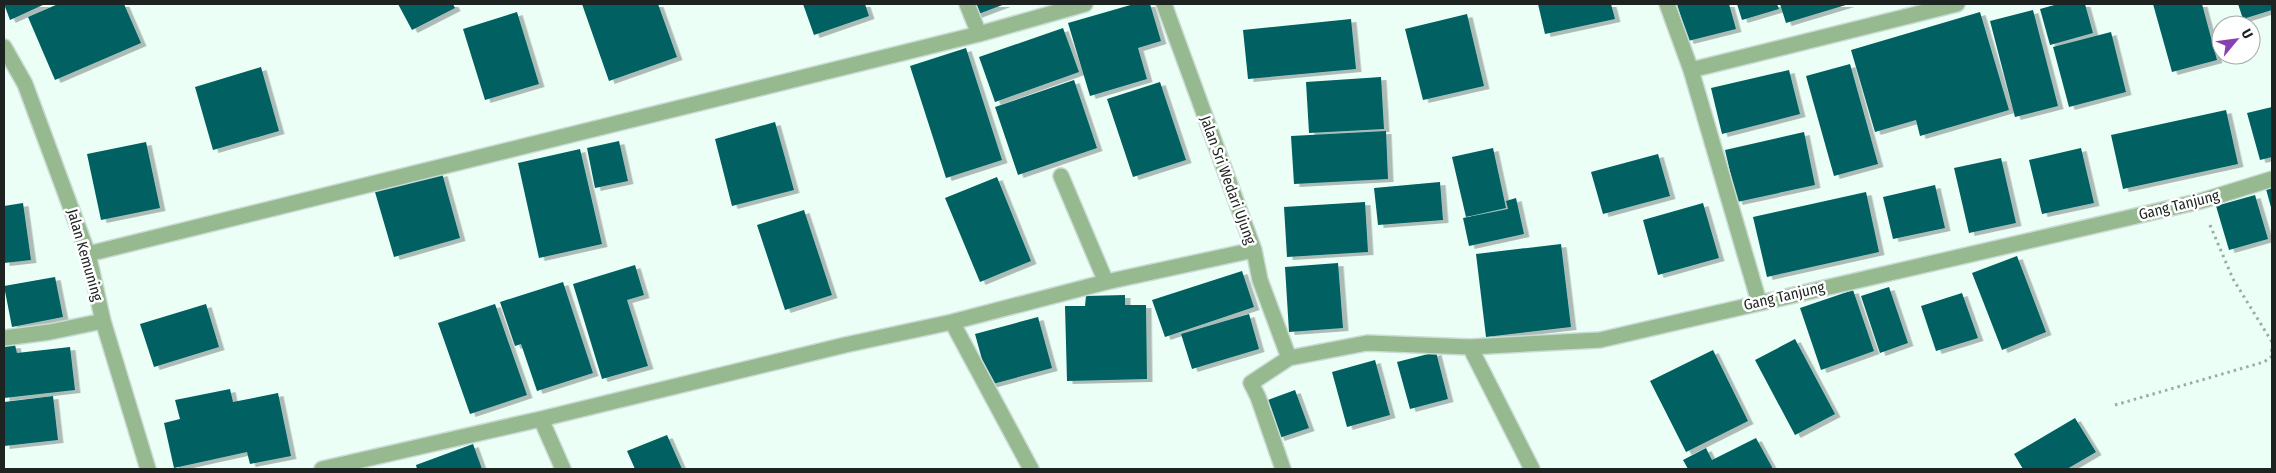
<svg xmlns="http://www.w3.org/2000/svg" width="2276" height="473" viewBox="0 0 2276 473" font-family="'Fira Sans Condensed',sans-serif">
	<defs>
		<filter id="shadow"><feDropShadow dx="5.5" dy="3" stdDeviation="0" flood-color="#0004"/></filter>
	</defs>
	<rect width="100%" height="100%" fill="#ebfff7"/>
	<path fill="#046062" filter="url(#shadow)" d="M4,4H45L10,20Z
		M58,4H124L141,43L55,80L28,17Z
		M398,4H453L455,8L412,30Z
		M582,4H658L677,57L609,81Z
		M803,4H865L869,16L814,35Z
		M968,4H1005L973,16Z
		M1134,4H1150L1161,41L1138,48L1147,79L1090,96L1068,23Z
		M1538,4H1611L1615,19L1545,34Z
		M1677,4H1729L1736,29L1688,41Z
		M1737,4H1777L1779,9L1742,20Z
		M1780,4H1849L1786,23Z
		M2058,4H2085L2093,33L2050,45L2040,9Z
		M2153,4H2202L2217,60L2172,72Z
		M2238,4H2272V10L2243,19Z
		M2033,10L2058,106L2015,117L1990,21Z
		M517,12L539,84L485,100L463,29Z
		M1980,12L2009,110L1920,136L1916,120L1875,132L1851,50Z
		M1467,14L1484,86L1423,100L1405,29Z
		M1351,19L1356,69L1248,79L1243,30Z
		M1063,28L1079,72L995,102L979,57Z
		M2111,32L2126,92L2069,107L2053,47Z
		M966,48L1002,160L946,178L910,66Z
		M1850,64L1878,164L1834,176L1806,76Z
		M261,67L279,131L213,150L195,87Z
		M1789,70L1800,114L1722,134L1711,88Z
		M1381,77L1384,129L1309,133L1306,82Z
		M1074,80L1097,148L1018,175L995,107Z
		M1160,82L1186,160L1133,177L1107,99Z
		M2272,107V157L2260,160L2247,113Z
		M2226,110L2238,164L2123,189L2111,135Z
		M775,122L794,190L732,206L715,139Z
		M1386,131L1388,179L1294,184L1291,136Z
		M1804,132L1815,185L1737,202L1725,150Z
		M619,141L628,181L595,188L587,148Z
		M146,142L160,208L101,220L87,154Z
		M1493,148L1506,208L1466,217L1452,157Z
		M2081,148L2094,203L2042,214L2029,160Z
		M580,149L602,244L539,258L518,163Z
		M1658,154L1670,196L1603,214L1591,172Z
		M2001,158L2016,223L1969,233L1954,168Z
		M442,173L460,238L394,257L375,192Z
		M997,177L1031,261L980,282L945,198Z
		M1440,182L1443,220L1378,225L1374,188Z
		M1935,185L1945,228L1893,239L1883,197Z
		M2272,187V211L2266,189Z
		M1866,192L1879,252L1767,277L1753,217Z
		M2255,195L2268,239L2229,250L2216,206Z
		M1516,198L1524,234L1469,246L1463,218L1508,209L1506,201Z
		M1365,202L1368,252L1287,257L1284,207Z
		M23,203L31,260L4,263V206Z
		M1703,203L1719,258L1658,275L1643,220Z
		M804,210L832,295L785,310L757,225Z
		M1561,244L1571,327L1486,337L1476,254Z
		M2017,256L2046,332L2002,350L1972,273Z
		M1338,263L1343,328L1289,332L1285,267Z
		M635,265L644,295L627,300L648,366L602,379L573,284Z
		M1242,271L1254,307L1165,337L1152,300Z
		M55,277L63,317L12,327L4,286Z
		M563,282L593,373L537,391L521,344L515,346L500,302Z
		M1889,287L1908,343L1880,353L1861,296Z
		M1853,290L1874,351L1821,370L1800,308Z
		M1962,293L1978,338L1936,351L1921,306Z
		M1125,295V305H1146L1147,379L1067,381L1065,306H1085L1086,296Z
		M206,304L219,347L154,367L140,324Z
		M495,304L527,395L470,414L438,323Z
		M1249,314L1259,349L1192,369L1181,334Z
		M1038,317L1052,368L989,385L975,334Z
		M1795,339L1835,414L1795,435L1755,360Z
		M15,345L17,353L70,347L75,390L4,398V346Z
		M1713,350L1748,421L1686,452L1650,381Z
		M1436,352L1448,399L1410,409L1397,362Z
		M1375,360L1390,415L1347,427L1332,372Z
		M230,389L233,402L278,393L291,456L250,464L247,452L174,468L164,423L180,419L175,400Z
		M1295,390L1309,428L1279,438L1265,401Z
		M53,396L58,440L4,446V402Z
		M2075,418L2096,452L2067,469H2023L2014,454Z
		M667,435L682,469H635L627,451Z
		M1756,438L1773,469H1688L1683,460L1706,448L1712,460Z
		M473,444L482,469H417L416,465Z"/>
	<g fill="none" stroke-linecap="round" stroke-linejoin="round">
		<g stroke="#cadcd5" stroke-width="18">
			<path id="minor" d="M967,4L979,34
				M1164,4L1254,250L1260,280L1289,358
				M1667,4L1691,70L1759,302
				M4,47L25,84L88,254L103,321L148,469
				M1691,70L1957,4
				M1061,176L1106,282
				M88,254L979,34L1085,4
				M952,322L1031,469
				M4,338L50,332L103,321
				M1470,347L1532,469
				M541,419L563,469
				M322,469L541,419L845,345L952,322L1106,282L1254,250
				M1283,469L1258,397L1251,383L1289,358L1367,343L1470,347L1600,340L2201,201L2272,179"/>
		</g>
		<path stroke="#9daca5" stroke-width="3" stroke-dasharray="2.5 4" stroke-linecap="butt" d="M2210,225L2233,279L2272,342
			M2115,405L2264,362L2271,357L2272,348"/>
		<use href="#minor" stroke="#96b990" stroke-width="15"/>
	</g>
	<g text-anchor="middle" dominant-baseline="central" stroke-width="5" stroke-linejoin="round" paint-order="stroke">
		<g font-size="15" fill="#1c2320" stroke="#fff">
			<text transform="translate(1228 180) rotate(70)">Jalan Sri Wedari Ujung</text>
			<text transform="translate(2179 205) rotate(-14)">Gang Tanjung</text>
			<text transform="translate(85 255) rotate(74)">Jalan Kemuning</text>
			<text transform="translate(1784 296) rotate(-13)">Gang Tanjung</text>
		</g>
	</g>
	<rect width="2276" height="473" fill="none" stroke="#1c2320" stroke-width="10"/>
	<g transform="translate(2236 40) rotate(61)"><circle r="24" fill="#ffffff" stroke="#a4a7a6"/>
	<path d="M0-4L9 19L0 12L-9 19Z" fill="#8841b3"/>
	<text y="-8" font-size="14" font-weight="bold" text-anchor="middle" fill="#1c2320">U</text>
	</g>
</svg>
